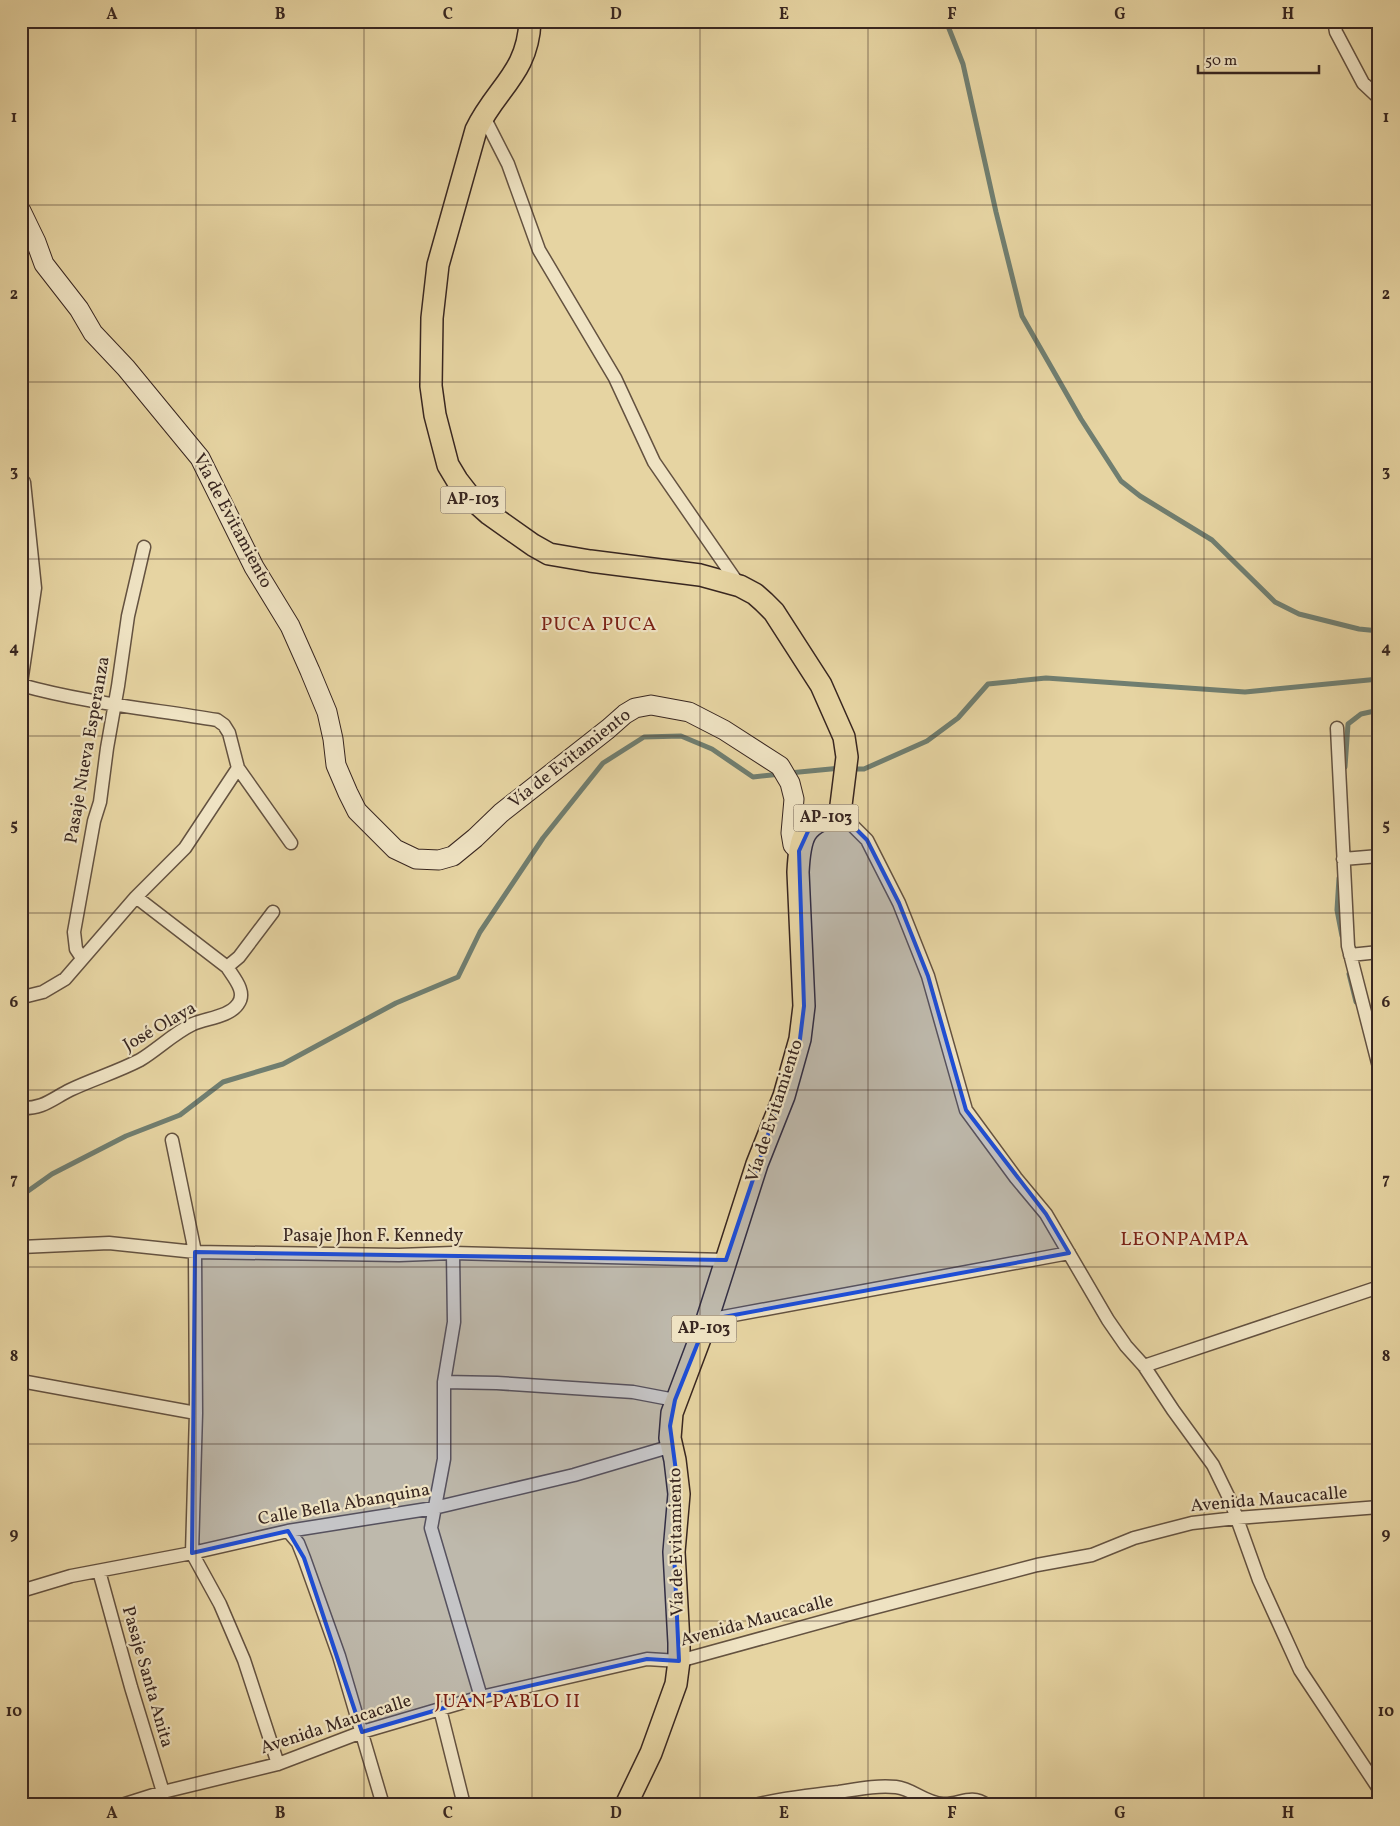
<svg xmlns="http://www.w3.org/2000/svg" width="1400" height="1826" viewBox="0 0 1400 1826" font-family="Vollkorn,serif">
	<rect width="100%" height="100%" fill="#e6d4a2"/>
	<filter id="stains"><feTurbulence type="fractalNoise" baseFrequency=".004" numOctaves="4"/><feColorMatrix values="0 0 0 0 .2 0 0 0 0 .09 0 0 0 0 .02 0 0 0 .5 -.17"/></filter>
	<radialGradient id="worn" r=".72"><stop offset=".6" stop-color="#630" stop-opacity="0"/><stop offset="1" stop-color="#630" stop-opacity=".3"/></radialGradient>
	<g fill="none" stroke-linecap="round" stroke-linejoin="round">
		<path stroke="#707e70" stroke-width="5" d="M946,21L963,64L996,212L1022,316L1081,419L1121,481L1140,496L1212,540L1275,602L1299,614L1359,629L1379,631
			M1345,767L1348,724L1361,714L1379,710
			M852,769H864L927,741L958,718L988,684L1046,678L1245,692L1379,679
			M789,773L841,768
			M1339,878L1337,910L1342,936
			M1349,974L1356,1002
			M21,1196L52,1174L126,1136L180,1115L223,1082L283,1064L396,1003L458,977L480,932L543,838L603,763L644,737L681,736L712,749L753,777L781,774"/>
		<g stroke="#645240" stroke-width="15">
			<path id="street" d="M1334,21L1336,32L1363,83L1379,98
				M483,115L508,164L539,250L615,378L654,462L739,585
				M21,683L35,588L24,482
				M21,685C85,703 151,709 217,720L224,725L229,733L238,768L291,843
				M1337,728L1348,946L1379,1067
				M840,813L867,840L899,903L928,976L966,1110L1016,1178L1046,1214L1108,1320L1126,1346L1144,1366L1173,1410L1213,1465L1231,1502L1259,1580L1300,1670L1379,1789
				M1343,859L1379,856
				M136,897L227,967
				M1350,955L1379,952
				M82,958L76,949L74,932L94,821L100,802L107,748L118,686L128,616L144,547
				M21,995L27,996L43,992L65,979L136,897L185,848L238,768
				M21,1108C43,1109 52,1099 70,1090C93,1079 117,1072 140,1060C158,1049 174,1033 193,1024C207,1018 229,1017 238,1004C247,992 234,978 227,967L239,957L273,912
				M172,1140L195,1252L196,1413L192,1553L220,1604L244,1660L278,1764
				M21,1247L109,1243L195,1252L399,1255L453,1253L726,1260
				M453,1253L454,1322L444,1382V1459L431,1528L481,1697
				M707,1320L1069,1253
				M1144,1366L1379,1287
				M21,1381L196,1413
				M444,1382L497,1383L633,1392L675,1400
				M288,1531L298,1543L304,1558L339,1656L383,1805
				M99,1571L131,1687L163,1792
				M21,1591L71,1576L192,1553L288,1531L434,1508L574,1475L672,1446
				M440,1709L464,1805
				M122,1805L163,1792L278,1764L362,1732L481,1697L647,1659L679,1661L850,1614L1037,1565L1092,1555L1134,1538L1192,1523L1237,1518L1379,1507
				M755,1805C783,1798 811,1795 839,1792C858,1789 877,1785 896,1787C913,1789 925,1803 943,1804C960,1805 970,1793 987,1805"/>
		</g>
		<g stroke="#382620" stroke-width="21">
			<path id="secondary" d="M21,211L36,242L44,264L79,309L93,333L126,368L200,458L254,567L290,626L310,671L327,712L333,739L336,765L348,793L357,811L395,849L416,859L439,860L453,856L475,838L501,813L608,729L625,714L635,708L651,705L689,712L724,730L780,766L790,783L794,799L791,833L793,845L799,851"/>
		</g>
		<g stroke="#382620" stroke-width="24">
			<path id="primary" d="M530,21C528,73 496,88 476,130L438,265L432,318L431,386L435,415L448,465L457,480L471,498L489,514L533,545L549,554L590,561L700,575L740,586L755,594L764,602L774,612L821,685L844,737L847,757L840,813C803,824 800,835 798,872L804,1006L800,1039L784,1096L757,1164L707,1320L672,1413L670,1438L675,1460L679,1494L674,1552L679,1643V1661L676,1684L651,1753L626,1805"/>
		</g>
		<use href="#street" stroke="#efe3c3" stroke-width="12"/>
		<use href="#secondary" stroke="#efe3c3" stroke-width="19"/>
		<use href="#primary" stroke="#e6d4a2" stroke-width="21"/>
	</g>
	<path fill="#1d4ed8" fill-opacity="0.2" stroke="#1d4ed8" stroke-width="4" stroke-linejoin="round" d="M840,813L867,840L899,903L928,976L966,1110L1046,1214L1069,1253L707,1320L675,1400L670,1426L679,1494L674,1552L679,1661L647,1659L481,1697L362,1732L304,1558L288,1531L192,1553L195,1252L726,1260L800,1039L804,1006L799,851L810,827Z"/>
	<path fill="none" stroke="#382620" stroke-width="1" stroke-opacity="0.55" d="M196,21V1805M364,21V1805M532,21V1805M700,21V1805M868,21V1805M1036,21V1805M1204,21V1805M21,205H1379M21,382H1379M21,559H1379M21,736H1379M21,913H1379M21,1090H1379M21,1267H1379M21,1444H1379M21,1621H1379"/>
	<g text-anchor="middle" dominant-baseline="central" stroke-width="4.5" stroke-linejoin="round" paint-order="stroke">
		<g fill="#efe3c3" stroke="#6f5f51" stroke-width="1">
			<rect x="440.5" y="486.5" width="65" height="27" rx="4"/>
			<rect x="793.5" y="804.5" width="65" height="27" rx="4"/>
			<rect x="671.5" y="1315.5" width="65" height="27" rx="4"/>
		</g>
		<g font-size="16" font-weight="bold" fill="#382620">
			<text x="473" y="500">AP-103</text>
			<text x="826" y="818">AP-103</text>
			<text x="704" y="1329">AP-103</text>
		</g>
		<g font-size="18" fill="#382620" stroke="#efe3c3">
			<text transform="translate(232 521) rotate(62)">Vía de Evitamiento</text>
			<text transform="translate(88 750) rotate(-80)">Pasaje Nueva Esperanza</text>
			<text transform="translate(570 759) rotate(-38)">Vía de Evitamiento</text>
			<text transform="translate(160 1027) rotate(-30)">José Olaya</text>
			<text transform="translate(775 1111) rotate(-72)">Vía de Evitamiento</text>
			<text x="373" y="1236">Pasaje Jhon F. Kennedy</text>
			<text transform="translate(1269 1500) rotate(-5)">Avenida Maucacalle</text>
			<text transform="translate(344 1505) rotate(-10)">Calle Bella Abanquina</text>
			<text transform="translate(677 1542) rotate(-91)">Vía de Evitamiento</text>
			<text transform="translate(757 1621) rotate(-15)">Avenida Maucacalle</text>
			<text transform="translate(147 1677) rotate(74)">Pasaje Santa Anita</text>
			<text transform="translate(336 1725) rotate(-18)">Avenida Maucacalle</text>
		</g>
		<g font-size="20" letter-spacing="1" fill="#7a1f14" stroke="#efe3c3">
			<text x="599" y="625">PUCA PUCA</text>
			<text x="1185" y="1240">LEONPAMPA</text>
			<text x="508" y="1702">JUAN PABLO II</text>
		</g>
	</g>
	<rect width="1400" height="1826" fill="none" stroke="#e6d4a2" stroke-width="55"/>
	<path d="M1198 65v8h121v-8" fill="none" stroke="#382620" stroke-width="2.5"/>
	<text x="1205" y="65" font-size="15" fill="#382620" stroke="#efe3c3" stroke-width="4" paint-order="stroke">50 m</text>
	<rect x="28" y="28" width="1344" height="1770" fill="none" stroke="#382620" stroke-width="2"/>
	<g font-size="16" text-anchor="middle" font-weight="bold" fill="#382620">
		<text x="112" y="19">A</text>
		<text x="280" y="19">B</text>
		<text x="448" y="19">C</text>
		<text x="616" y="19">D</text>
		<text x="784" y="19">E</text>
		<text x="952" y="19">F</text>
		<text x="1120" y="19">G</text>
		<text x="1288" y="19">H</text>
		<text x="14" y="122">1</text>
		<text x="1386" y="122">1</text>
		<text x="14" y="299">2</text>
		<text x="1386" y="299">2</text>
		<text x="14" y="476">3</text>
		<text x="1386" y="476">3</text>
		<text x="14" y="653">4</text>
		<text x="1386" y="653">4</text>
		<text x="14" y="830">5</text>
		<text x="1386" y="830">5</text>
		<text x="14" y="1007">6</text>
		<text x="1386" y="1007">6</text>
		<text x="14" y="1184">7</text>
		<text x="1386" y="1184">7</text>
		<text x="14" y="1361">8</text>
		<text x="1386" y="1361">8</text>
		<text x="14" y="1539">9</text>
		<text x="1386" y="1539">9</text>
		<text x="14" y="1716">10</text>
		<text x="1386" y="1716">10</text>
		<text x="112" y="1818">A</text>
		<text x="280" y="1818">B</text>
		<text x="448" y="1818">C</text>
		<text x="616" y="1818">D</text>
		<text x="784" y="1818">E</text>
		<text x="952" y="1818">F</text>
		<text x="1120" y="1818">G</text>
		<text x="1288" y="1818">H</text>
	</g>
	<rect width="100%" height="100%" filter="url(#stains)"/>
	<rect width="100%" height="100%" fill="url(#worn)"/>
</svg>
